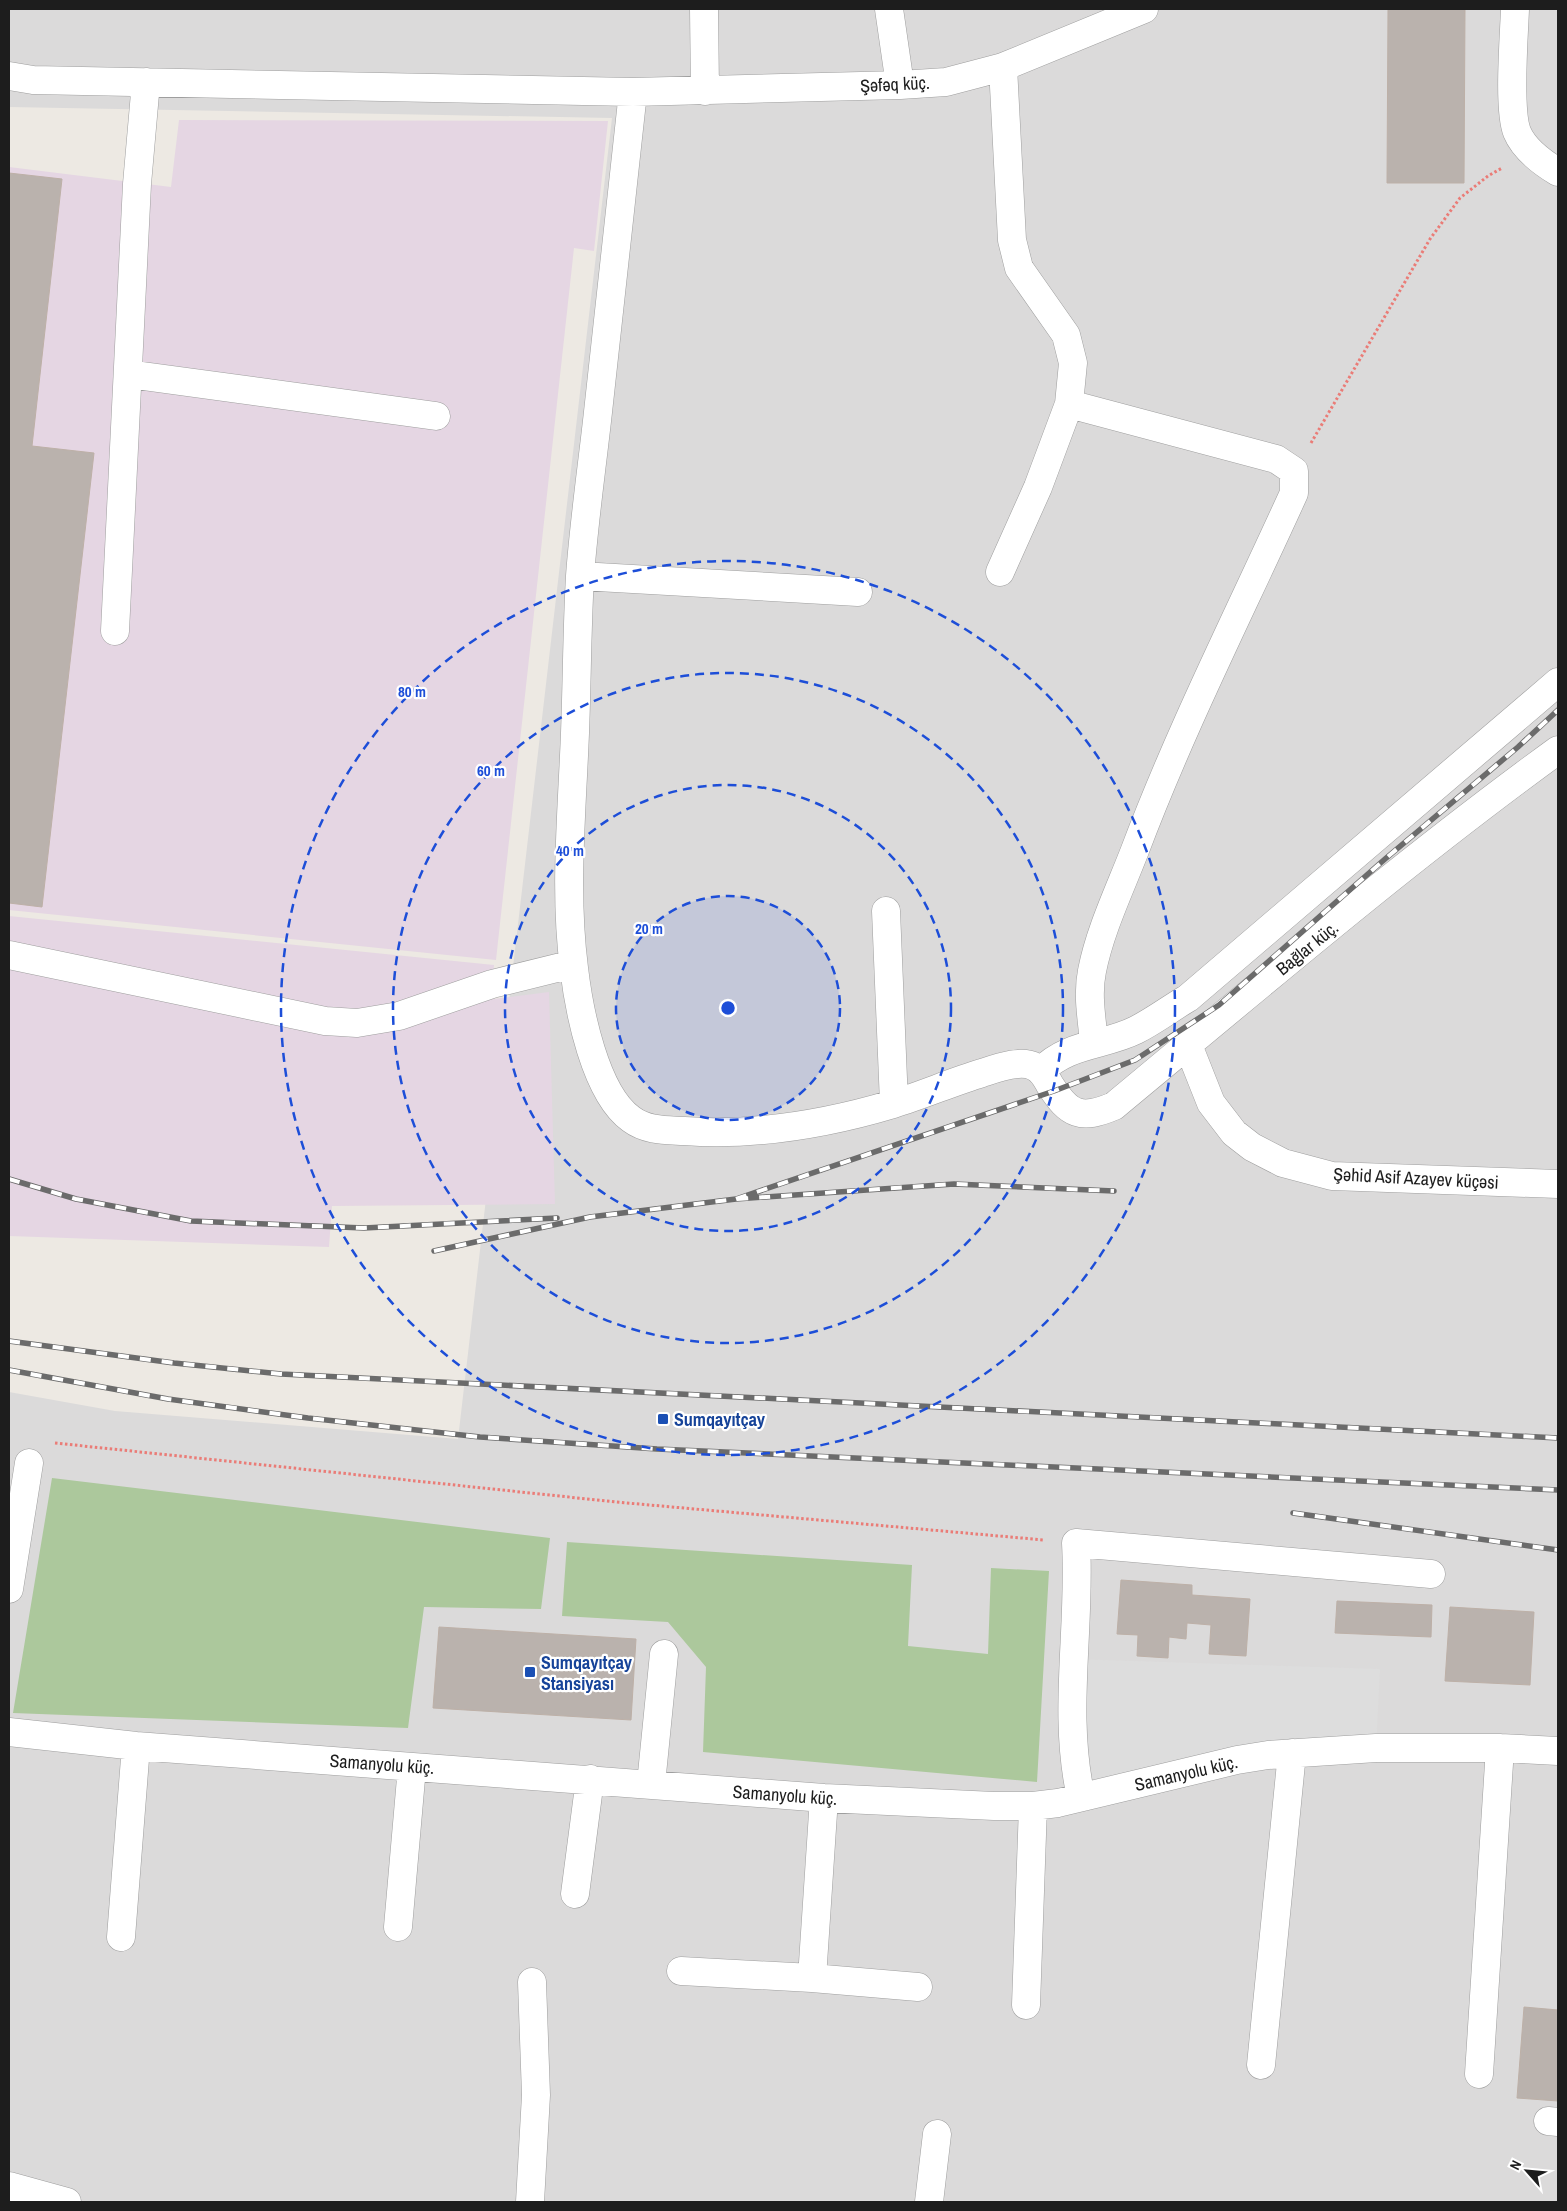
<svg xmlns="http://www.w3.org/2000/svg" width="1567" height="2211" viewBox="0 0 1567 2211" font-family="'Archivo Narrow',sans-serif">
	<rect width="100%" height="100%" fill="#ede9e3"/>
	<path fill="#dbdada" d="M9,9H1558V2202H9V1392L115,1411L458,1439L612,118L9,107Z"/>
	<path fill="#e5d6e3" d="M179,120L608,121L594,251L574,248L496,960L9,910V167L171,187Z
		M9,916L494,965L492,984L493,999L549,992L555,1204L332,1206L329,1247L9,1236Z"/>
	<path fill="#acc89c" d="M52,1478L550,1538L541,1609L424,1607L408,1728L13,1713Z
		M567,1542L912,1565L908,1646L988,1654L991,1568L1049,1571L1037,1782L703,1752L706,1667L668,1622L562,1616Z"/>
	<path fill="#ddd" d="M1072,1659L1380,1669L1376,1748L1081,1797Z"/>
	<path fill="#bab2ad" stroke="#bdb0a7" d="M1388,9H1465L1464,183H1387Z
		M9,173L62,179L32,446L94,453L42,907L9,903Z
		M1121,1580L1192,1585V1595L1250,1599L1246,1656L1209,1654L1211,1625L1187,1623L1186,1639L1169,1637L1168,1658L1137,1656L1138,1635L1117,1634Z
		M1337,1601L1432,1605L1431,1637L1335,1633Z
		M1450,1607L1534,1612L1530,1685L1445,1681Z
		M439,1627L636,1639L631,1720L433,1708Z
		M1524,2007L1558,2010V2101L1517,2098Z"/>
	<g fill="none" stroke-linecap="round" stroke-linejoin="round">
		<g stroke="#9e9e9e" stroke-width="29">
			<path id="minor" d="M704,9L705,91
				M889,9L900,85
				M1515,9C1514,37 1508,109 1517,132C1524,149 1543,163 1558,172
				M1003,67L1012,240L1019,268L1066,335L1073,363L1069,404L1276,459L1294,471V493C1240,612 1181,728 1135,850C1120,889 1100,930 1092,971C1087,995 1092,1019 1094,1043
				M9,76L33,80L633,92L900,85L946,82L1003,67L1144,9
				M633,92C621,199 610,305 598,412C592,467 584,521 580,576C577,628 577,681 575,733C572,811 564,891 574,968C579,1011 595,1093 631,1119C647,1131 666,1130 684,1131C754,1136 826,1124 893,1104C923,1095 952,1082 982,1073C997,1068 1021,1059 1035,1067C1043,1071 1046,1078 1050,1085C1069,1115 1081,1120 1114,1106C1260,985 1405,861 1558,750
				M128,374L436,416
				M1000,572L1038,487L1069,404
				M580,576L858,592
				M115,631L137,184L146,82
				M886,911L894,1103
				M9,955L325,1021L357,1023L399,1016L492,984L573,964
				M1188,1045L1211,1103L1234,1133L1252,1147L1283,1163L1332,1176L1558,1184
				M1041,1071C1068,1043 1104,1046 1136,1030C1154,1021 1171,1008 1188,998L1558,682
				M9,1589L29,1463
				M9,1732L136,1746L824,1798L994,1806H1033L1058,1803L1237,1760L1268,1755L1376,1748H1500L1558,1751
				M651,1784L664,1654
				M1081,1797C1062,1713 1081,1628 1076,1543L1431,1574
				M575,1894L590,1779
				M398,1927L412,1767
				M121,1937L136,1746
				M681,1971L812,1978L824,1798
				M812,1978L918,1987
				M1026,2005L1033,1806
				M1261,2065L1292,1753
				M1479,2074L1500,1748
				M1548,2121L1558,2122
				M9,2186L67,2202
				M530,2202L536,2095L532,1982
				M929,2202L937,2134"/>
		</g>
		<path stroke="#ea7c77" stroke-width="3" stroke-dasharray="2.5 2.5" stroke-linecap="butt" d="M1311,443L1430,239L1460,198L1488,176L1502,168
			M55,1443L616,1502L1044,1540"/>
		<use href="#minor" stroke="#fff" stroke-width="28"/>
		<g stroke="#6b6b6b" stroke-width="5.5">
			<path id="rail" d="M9,1179L76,1199L191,1221L364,1228L557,1218
				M736,1199L1054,1091L1135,1060L1219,1005L1385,859L1518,747L1558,710
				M434,1251L590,1217L736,1199L954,1184L1114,1191
				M9,1341L174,1363L281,1374L1558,1438
				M9,1370L168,1399L308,1418L480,1437L657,1449L1558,1490
				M1293,1513L1558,1550"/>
		</g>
		<use href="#rail" stroke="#fff" stroke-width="4" stroke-dasharray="11" stroke-linecap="butt"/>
	</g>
	<circle cx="728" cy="1008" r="112" fill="#1d4ed8" fill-opacity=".12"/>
	<g fill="none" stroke="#1d4ed8" stroke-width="2.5" stroke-dasharray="9 6">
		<circle cx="728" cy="1008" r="112"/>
		<circle cx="728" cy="1008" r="223"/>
		<circle cx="728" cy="1008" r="335"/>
		<circle cx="728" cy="1008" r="447"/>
	</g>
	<g fill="#1a4fb4" stroke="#fff" stroke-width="2">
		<rect x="657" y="1413" width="12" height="12" rx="2.5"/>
		<rect x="524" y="1666" width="12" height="12" rx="2.5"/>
	</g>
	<g text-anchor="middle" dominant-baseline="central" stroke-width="4.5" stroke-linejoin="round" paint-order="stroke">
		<g font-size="18" fill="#1d1d1d" stroke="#fff">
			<text transform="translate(895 84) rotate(-3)">Şəfəq küç.</text>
			<text transform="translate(1307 948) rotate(-39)">Bağlar küç.</text>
			<text transform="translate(1416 1178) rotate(3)">Şəhid Asif Azayev küçəsi</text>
			<text transform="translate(382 1764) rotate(4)">Samanyolu küç.</text>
			<text transform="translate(1186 1773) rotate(-13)">Samanyolu küç.</text>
			<text transform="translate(785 1795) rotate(4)">Samanyolu küç.</text>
		</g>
		<g font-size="18" font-weight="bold" fill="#164399" stroke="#fff" text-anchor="start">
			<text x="674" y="1419">Sumqayıtçay</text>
			<text x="541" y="1662">Sumqayıtçay<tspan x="541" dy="21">Stansiyası</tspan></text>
		</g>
	</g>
	<circle cx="728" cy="1008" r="8" fill="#1d4ed8" stroke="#fff" stroke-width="2.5"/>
	<g font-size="15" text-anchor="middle" font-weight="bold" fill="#1d4ed8" stroke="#fff" stroke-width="4.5" stroke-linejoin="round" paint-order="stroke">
		<text x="412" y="697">80 m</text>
		<text x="491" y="776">60 m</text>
		<text x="570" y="856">40 m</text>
		<text x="649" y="934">20 m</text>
	</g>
	<rect width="1567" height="2211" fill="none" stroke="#1d1d1d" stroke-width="20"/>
	<g transform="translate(1527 2171) rotate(297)" stroke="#ffffff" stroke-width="4" paint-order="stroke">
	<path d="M0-4L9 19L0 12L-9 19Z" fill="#1d1d1d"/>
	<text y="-8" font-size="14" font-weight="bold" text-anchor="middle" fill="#1d1d1d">N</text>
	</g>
</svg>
